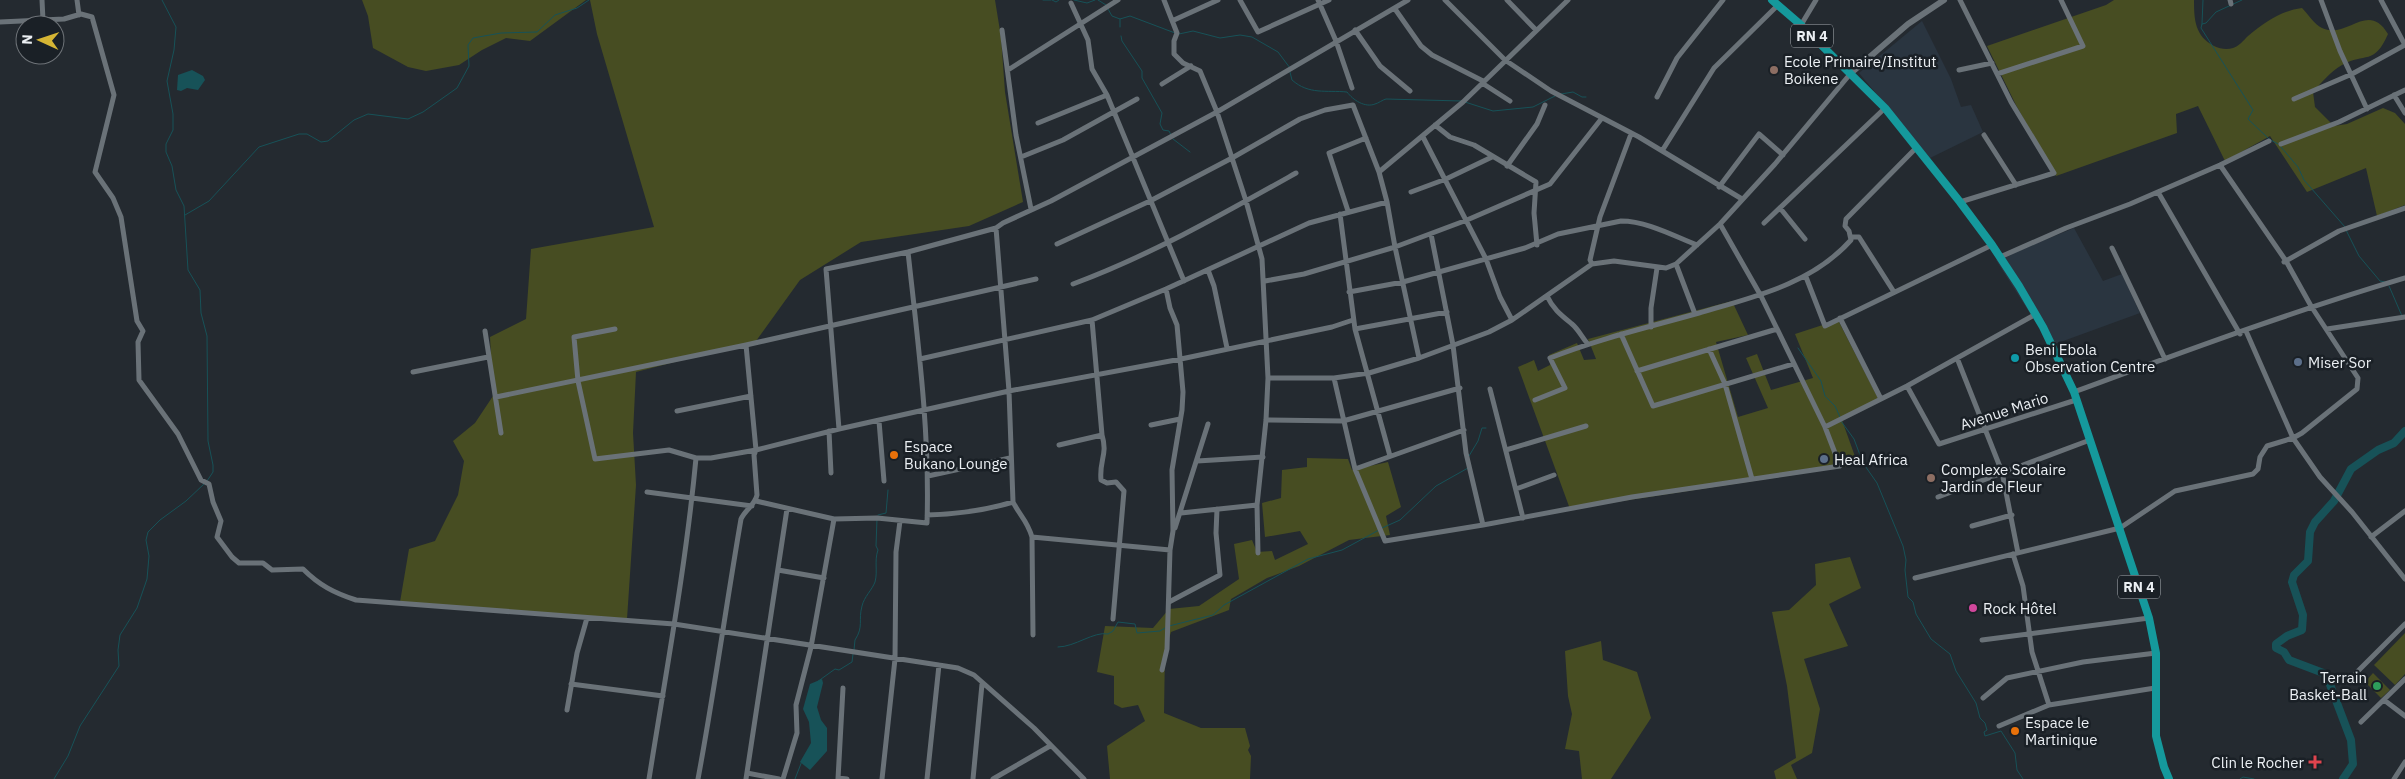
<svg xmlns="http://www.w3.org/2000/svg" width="2405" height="779" viewBox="0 0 2405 779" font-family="'IBM Plex Sans',sans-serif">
	<rect width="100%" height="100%" fill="#242a30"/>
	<path fill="#2a3540" d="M1922,21L1951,79L1961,107L1971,105L1983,132L1930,158L1859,73Z
		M2074,228L2103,281L2122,274L2140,313L2055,344L2044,320L2031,315L1996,260Z"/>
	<path fill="#474d22" d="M362,0H586L530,41L506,38L482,50L459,65L426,71L408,67L373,48L368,16Z
		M590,0H995L1001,37L1005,92L1023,202L969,226L861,242L800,280L756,341L636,372L633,433L636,485L627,619L400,602L409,549L435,541L458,495L464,461L453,441L475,423L493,396L490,337L526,319L531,249L654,227L597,34Z
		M2114,0H2194C2194,20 2195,36 2214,46C2220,49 2227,50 2233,48C2238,47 2244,40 2248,36C2265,22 2280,11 2302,8C2308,14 2315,25 2322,28C2347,40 2368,0 2388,34C2374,66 2365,52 2342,65C2330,72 2322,82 2313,92L2315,107L2334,126L2347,124L2383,108L2395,113L2405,124V205L2377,216L2366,168L2307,192L2270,136L2225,161L2198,106L2176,114L2177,133L2056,176L2016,105L1987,46L2106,5Z
		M1732,301L1748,335L1716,342L1738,417L1768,408L1746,358L1757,354L1771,390L1813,378L1795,334L1838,320L1879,400L1842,420L1858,465L1570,509L1518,367L1534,360L1538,371L1550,365L1549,355L1577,343L1584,360L1596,359L1588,339Z
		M1307,458L1348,459L1352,470L1388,462L1401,507L1386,516L1390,535L1349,540L1299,566L1267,578L1231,599L1229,610L1171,632L1165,651L1164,713L1201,728H1245L1250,746L1248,750L1251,756L1250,779H1110L1107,746L1145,721L1138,705L1122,708L1114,704V676L1097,672L1105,626L1153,628L1169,609L1199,606L1239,579L1234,544L1252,540L1257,552L1272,551L1275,560L1308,544L1300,531L1265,537L1262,503L1281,498L1282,470L1307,467Z
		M1850,557L1861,588L1829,604L1848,646L1804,659L1820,709L1812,753L1791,765L1797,779H1776L1774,771L1796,758L1787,686L1772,612L1789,610L1816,585L1815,564Z
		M2405,633V674L2395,685L2374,665Z
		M1601,641L1603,660L1637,672L1651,718L1611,779H1582L1579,751L1565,749L1572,714L1568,696L1565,651Z
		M2373,673L2390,690L2381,698L2365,682Z"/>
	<path fill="#175258" d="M192,70L203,76L205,80L198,90L187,88L181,91L177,90L178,75Z
		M822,679L823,683L817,707L821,720L827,728V751L810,770L800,762L811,743L809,722L803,709L810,684Z"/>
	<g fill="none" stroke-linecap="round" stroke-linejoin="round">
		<path stroke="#175258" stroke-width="1" d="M162,0L176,27L174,50L167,81L173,114V130L166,144V152L172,166L176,190L184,206L188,270L200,290L201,313L207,336L208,441L213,465V472L207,481
			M1043,0H1051
			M1052,0L1056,2L1059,0
			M1074,0L1087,3L1095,0
			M1098,0L1106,5
			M2242,0L2216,12L2206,23L2202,24L2201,28L2253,110L2248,119L2269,139L2278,144
			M1108,9L1112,16L1120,19L1130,16L1175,33
			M1120,19V27
			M2202,24L2203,0
			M1179,34L1193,31L1220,38L1240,35L1252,37L1278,52L1290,68
			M1121,36L1122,41L1142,71V78L1162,113L1160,124L1163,130L1169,131L1171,135
			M1290,72L1292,80C1309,95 1326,90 1347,92C1353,100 1365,108 1375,104C1379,103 1382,100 1386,99L1461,101
			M1561,94L1573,92L1582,97H1586
			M1465,102L1493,111L1533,107L1555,96
			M1173,139L1190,152
			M2281,147L2298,167L2304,180L2345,227
			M185,215L209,201L259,147L299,134H307L321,142L328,141L354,120L368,114L408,119L423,112L457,88L469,66L468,45L473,38L501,33L537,32L555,15L577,8L589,0
			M2346,230L2359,256L2380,281L2385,282
			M2389,286L2402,316
			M1798,348L1821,381L1825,396L1835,406L1840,417
			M1841,421L1854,439L1863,463L1877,483L1903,546L1906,560L1905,570L1908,597L1913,602L1916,614L1931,639L1950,654L1956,671L1976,703L1980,718L1985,723L1987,730L1984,732L1985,736L2001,731L2015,753L2017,770L2023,779
			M1469,456L1478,441L1482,428H1486
			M878,515L886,513L888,490
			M1382,528L1400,520L1436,486L1468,468
			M1169,626L1213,615L1224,605L1308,559L1342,550L1379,530
			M1058,647C1075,647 1094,631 1108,634L1113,631L1118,622L1135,624L1137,633L1160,631L1165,628
			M854,650L855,640C864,626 858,621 862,606C864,597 872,590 875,582C878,571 874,561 878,550L876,546L877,519
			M817,682L835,669L839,670L852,662L853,654
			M54,779L68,756L80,726L119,666L118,650L120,635L137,608L147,579L149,556L146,540L148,532L160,520L186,501L204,484
			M795,779L802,761
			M2240,779L2243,777L2254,779"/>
		<path stroke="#175258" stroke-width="8" d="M2343,779L2353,764L2351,740L2326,674L2289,660L2284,652L2276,648V644L2287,636L2302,630L2303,615L2292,582L2294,575L2308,561L2310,532L2315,522L2334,501L2351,469L2378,450L2394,443L2405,431"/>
		<path stroke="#6a7278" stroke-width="5" d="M42,0L43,20
			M77,0L79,15
			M1164,0L1177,33L1174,41V54L1183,63L1200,71L1217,112L1246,201L1262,259L1268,378L1266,420L1257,505L1258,553
			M1240,0L1258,32L1329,0
			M1318,0L1336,41L1352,88
			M1445,0L1505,60L1551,91L1639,137L1742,199
			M1507,0L1536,30
			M1960,0L2011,102L2054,173L1960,202
			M2230,0L2231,4
			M2321,0L2340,51L2367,109
			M2381,0L2405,45
			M1071,3L1088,40L1092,69L1107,95L1184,281
			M1395,9L1421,46L1432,55L1483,81
			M1174,20L1218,0
			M0,22L64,19L81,14L92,17L114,95L95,172L113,198L121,217L137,321L143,331L138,342L139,380L178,434L201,480L209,484L213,502L221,521L217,537L232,557L239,563H263L272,570L303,569C319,585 334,593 356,600L674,624L958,668L974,675L1034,728L1084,779
			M1801,25L1816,0
			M1002,30L1016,135L1031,209
			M1355,30L1380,66L1410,91
			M1008,70L1118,0
			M1959,70L1992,63
			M1997,74L2083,46L2061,0
			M1482,83L1510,101
			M1162,84L1191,66
			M2394,95L2405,113
			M1657,97L1677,58L1723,0
			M2294,99L2352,74L2405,45
			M1038,123L1107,95
			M1435,125L1450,137L1474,145L1536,182L1534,213L1537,245
			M1984,135L2016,185
			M1423,137L1486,259L1500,297L1512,320
			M2281,144L2339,122L2405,90
			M1662,151L1714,68L1778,5
			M1021,157L1063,140L1137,99
			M1507,166L1537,124L1545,105
			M1379,172L1463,102L1568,0
			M1719,187L1759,134L1783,155
			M1411,192L1446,179L1492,157
			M2158,192L2240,334
			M1780,208L1805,239
			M1348,211L1329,153L1366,138
			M1340,214L1355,329L1390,456
			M1764,223L1885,108
			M996,228L1009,391L1013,502C1020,516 1027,520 1032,537L1033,635
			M1431,234L1453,345L1466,453L1483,525
			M1851,237H1859L1894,292
			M1057,244L1150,201L1232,158L1300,119L1325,110L1353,105L1379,172L1387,202L1395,247L1419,358
			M2112,248L2165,359
			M2000,257L2066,228L2130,204L2220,165L2269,141
			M2284,262L2339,231L2405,208
			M1592,264L1590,260L1600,217L1631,134
			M1676,264L1695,314
			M1208,270L1214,286L1227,348
			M1806,277L1825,326L1992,245
			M1265,281L1304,274L1395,247L1467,220L1550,184L1602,118
			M1073,284C1151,255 1223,214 1296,173
			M1349,292L1403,282L1525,248L1558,234L1621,221C1647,221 1674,236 1697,245
			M1547,296C1553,309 1561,315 1572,324C1578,329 1582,337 1587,343
			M1840,318L1881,399
			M1092,320L1102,435C1108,455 1099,460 1101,480L1107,483L1116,482L1124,491L1113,619
			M1651,327V308L1657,268
			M615,329L574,337L578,381L595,459L669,450L696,458H711L756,450L746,345
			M1355,329L1447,312
			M2327,329L2405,317
			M485,331L501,433
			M2246,331L2293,438L2320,477L2352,512L2405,579
			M1621,334L1653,406L1793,364
			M1709,349L1725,384L1752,479
			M1957,358L2002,472L2018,553
			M920,359L1092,320L1166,289L1309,223L1387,202
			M1637,371L1777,329
			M413,372L488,357
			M1268,378H1334L1369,373L1419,358L1489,332L1512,320L1592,264L1614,261L1666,268L1676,264L1720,224L1775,164L1851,73
			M1334,378L1355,469L1385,541L1483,525L1632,497L1840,466L1825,427L1761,296L1720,224
			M1907,386L1939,444L2076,400
			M1490,389L1523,518
			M2074,392C2183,352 2293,311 2405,278
			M496,397L746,345L1036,279
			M1535,400L1565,388L1550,358C1598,339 1649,327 1699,313C1754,297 1812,284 1851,240L1849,231L1845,226L1846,219L1917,147
			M677,411L751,396
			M1266,420L1343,421L1460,388
			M879,421L884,481
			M1151,425L1180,419
			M1825,427L1907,386L2036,314
			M839,429L826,269L908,252L996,228L1003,223L1051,201L1217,112L1408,0
			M829,431L831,473
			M1059,445L1102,435
			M1506,450L1586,426
			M1197,461L1263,457
			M1355,469L1464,430
			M928,476L1010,458
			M1516,489L1554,475
			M647,492L752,506
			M1938,497L2090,440
			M756,501L834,519L877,518L927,523C930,432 918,343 908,252
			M1181,513L1257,505
			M927,515C958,514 984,511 1013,502
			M1972,526L2012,515
			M1175,528L1208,424
			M1032,537L1170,550
			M2371,537L2405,511
			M2013,554L2023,586L2032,652L2049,705
			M778,570L824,578
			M1915,578L2120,528L2175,491L2253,474L2258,469L2260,457L2267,446L2293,438L2302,433L2357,389L2358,378L2311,306L2286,261L2220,165
			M1169,602L1220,575L1216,533L1217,509
			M1982,640L2149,618
			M1162,670L1167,649L1170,550L1173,531L1172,470L1182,410L1183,392L1177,325L1170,308L1166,289
			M2355,674L2405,624
			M571,684L663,696
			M1983,698L2007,678L2083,662L2156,653
			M2384,700L2405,716
			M567,710L577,653L587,618
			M2361,722L2405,679
			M1999,726L2049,705L2155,688
			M747,773L779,779
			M838,778L847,779
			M649,779C666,672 686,565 696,458
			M698,779C714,693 726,606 741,519C745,510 755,505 757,495L754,455L756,450L839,429L1009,391L1181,359L1332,327L1353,320
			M746,779L787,509
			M783,779L797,733L796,705L811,647L834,519
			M838,779L843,688
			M882,779L895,659L896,552L900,521
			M927,779L939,665
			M973,779L982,684
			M993,779L1050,746
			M2394,779L2405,762"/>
		<path stroke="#6a7278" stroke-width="6" d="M1851,73L1908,24L1944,0"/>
		<path stroke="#15999c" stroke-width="8" d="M1772,0L1801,25L1885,108L1960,202L1992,245L2019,286L2043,327L2074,392L2149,618L2156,653V736L2164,767L2169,779"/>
	</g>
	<g fill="#8d6e63" stroke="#1a2026" stroke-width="2">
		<circle cx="1774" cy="70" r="5"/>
		<circle cx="1931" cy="478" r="5"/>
	</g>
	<circle fill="#0f9aa8" stroke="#1a2026" stroke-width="2" cx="2015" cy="358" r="5"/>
	<g fill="#5c6f8a" stroke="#1a2026" stroke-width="2">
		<circle cx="2298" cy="362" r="5"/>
		<circle cx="1824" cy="459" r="5"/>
	</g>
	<g fill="#e8710a" stroke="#1a2026" stroke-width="2">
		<circle cx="894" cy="455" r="5"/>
		<circle cx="2015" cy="731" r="5"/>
	</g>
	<circle fill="#d1479c" stroke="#1a2026" stroke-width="2" cx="1973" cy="608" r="5"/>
	<circle fill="#2e9e5b" stroke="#1a2026" stroke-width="2" cx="2377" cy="686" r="5"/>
	<path fill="#e0444e" stroke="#1a2026" stroke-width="2" d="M2312.5 754.5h5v5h5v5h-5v5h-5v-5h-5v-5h5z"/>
	<g text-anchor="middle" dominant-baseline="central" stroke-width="5" stroke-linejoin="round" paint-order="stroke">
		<g fill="#1a2026" stroke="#acb1b6" stroke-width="1">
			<rect x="1791" y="24.5" width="42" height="23" rx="4"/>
			<rect x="2118" y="575.5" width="42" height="23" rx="4"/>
		</g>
		<g font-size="14" font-weight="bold" fill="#ebeff3">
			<text x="1812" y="36">RN 4</text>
			<text x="2139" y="587">RN 4</text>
		</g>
		<g font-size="15" fill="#ebeff3" stroke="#1a2026" text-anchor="start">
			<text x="1784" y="61">Ecole Primaire/Institut<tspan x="1784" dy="17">Boikene</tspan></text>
			<text x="2025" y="349">Beni Ebola<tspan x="2025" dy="17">Observation Centre</tspan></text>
			<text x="2308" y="362">Miser Sor</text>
			<text x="904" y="446">Espace<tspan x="904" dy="17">Bukano Lounge</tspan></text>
			<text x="1834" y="459">Heal Africa</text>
			<text x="1941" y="469">Complexe Scolaire<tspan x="1941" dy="17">Jardin de Fleur</tspan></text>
			<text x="1983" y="608">Rock Hôtel</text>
			<text x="2367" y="677" text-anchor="end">Terrain<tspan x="2367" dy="17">Basket-Ball</tspan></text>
			<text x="2025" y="722">Espace le<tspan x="2025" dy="17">Martinique</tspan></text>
			<text x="2304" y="762" text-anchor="end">Clin le Rocher</text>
		</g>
		<g font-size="15" fill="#ebeff3" stroke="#1a2026">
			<text transform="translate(2004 411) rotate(-18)">Avenue Mario</text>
		</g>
	</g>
	<g transform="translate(40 40) rotate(273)"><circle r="24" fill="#1a2026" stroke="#6e7378"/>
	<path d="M0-4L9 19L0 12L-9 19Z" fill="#d5b534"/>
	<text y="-8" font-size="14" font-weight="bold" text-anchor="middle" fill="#ebeff3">N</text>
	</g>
</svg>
